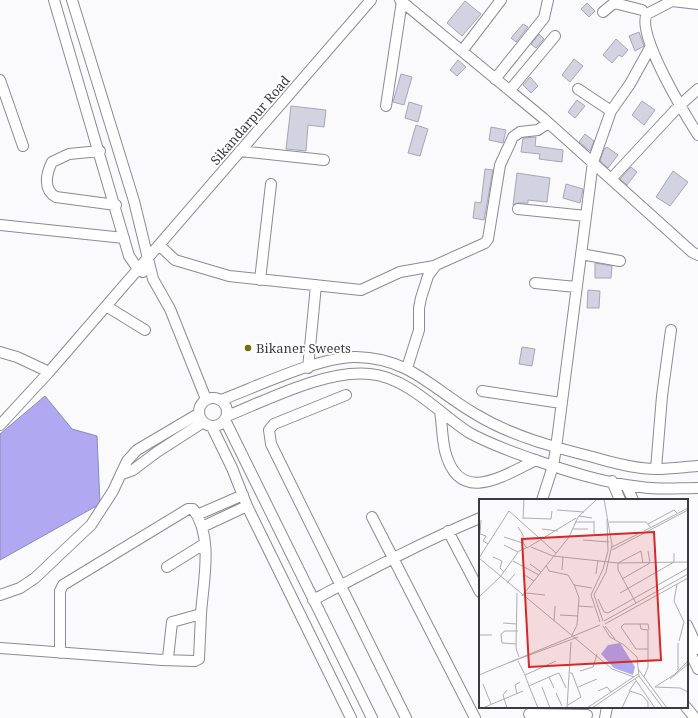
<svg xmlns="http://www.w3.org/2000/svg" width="698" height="718" viewBox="0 0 698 718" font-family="'Noto Serif',serif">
	<rect width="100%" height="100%" fill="#fafafd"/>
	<path fill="#b0a9f1" stroke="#8d88bc" d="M45,396L72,429L97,436L100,504L0,560V434Z"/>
	<path fill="#d3d2e1" stroke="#a7a6b4" d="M465,1L481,14L462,36L447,23Z
		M587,3L595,11L589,17L581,9Z
		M523,24L528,27L516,42L511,38Z
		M639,32L644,46L635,51L629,36Z
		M539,34L544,39L536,48L531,44Z
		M616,39L628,50L622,57L619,55L612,63L603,55Z
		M574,59L583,66L570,82L562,75Z
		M458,60L466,67L457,76L450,70Z
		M401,74L412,77L404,105L393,102Z
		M530,77L538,86L531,93L523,85Z
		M577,100L585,106L575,118L568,112Z
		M642,101L655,110L644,125L632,115Z
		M409,102L422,106L418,122L405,118Z
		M291,106L326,110L324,127L308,125L306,151L286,149Z
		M416,125L428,129L420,156L408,153Z
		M491,127L506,130L503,143L489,140Z
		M585,134L594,141L590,151L579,142Z
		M536,137L535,146L563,150L562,162L539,159L540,154L521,152L523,138Z
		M607,147L618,155L608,168L600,161L604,149Z
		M631,167L637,172L627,185L620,179Z
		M485,169L493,170L484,220L473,218L475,202L481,203Z
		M673,171L688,182L670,206L656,197Z
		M517,173L550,178L547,202L528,200V203H518L513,205Z
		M566,184L583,189L580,203L563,198Z
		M595,263L612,266L611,278H595Z
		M588,290L600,291L599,308H587Z
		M522,347L535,349L532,366L519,364Z"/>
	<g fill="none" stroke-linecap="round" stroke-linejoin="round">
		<g stroke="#8b8a97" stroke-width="12">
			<path id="minor" d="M54,0L129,256L138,269L143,272
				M72,0L134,201L153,279L170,309L206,399
				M400,0L543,118L692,252L698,255
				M698,4L672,1L647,14C635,33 686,116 698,135
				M603,12L614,3L642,10
				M462,51L501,0
				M495,79L544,18L548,0
				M0,80L23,146
				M578,89L611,111
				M510,90L555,36
				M386,106L402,1
				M100,151L69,154L52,162C46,174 43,190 56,197L116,205
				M240,151L324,160
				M611,179L679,106L698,89
				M518,209L586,216
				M0,225L124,238
				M159,245L175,260L229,276L361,290L400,272L434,266
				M581,254L620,261
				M260,280L271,184
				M535,283L576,287
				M106,306L145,330
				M0,352L17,357L49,372
				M308,368L316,285
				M407,368L419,330V308L421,298L428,276L436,265L485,243L488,239L500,165L513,137L520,132L538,130L548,123
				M482,391L561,403
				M346,395L274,424L269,430L271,444L406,718
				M199 412a14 14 0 1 1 28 0a14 14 0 1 1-28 0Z
				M221,400C256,387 321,356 356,357C411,358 433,390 477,415C512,436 553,447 593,457C613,463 635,469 656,469C670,469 684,467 698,466
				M440,411C442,424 442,438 445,451C459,506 503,476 536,460
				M227,416C267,400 327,369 370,374C407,377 439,413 468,432C489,444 510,451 532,459C567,471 604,483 641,487C659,490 679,488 698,488
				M225,420L372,718
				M0,425L49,372L371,0
				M212,427L232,468L247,506L351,718
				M656,469L662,396L671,330
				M122,474L133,470L157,452L202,423
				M612,481L620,500
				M626,485L633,500
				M542,500L553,466L556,448L593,162L611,111L630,84L651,46
				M197,515L243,495
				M372,517L475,718
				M202,527L247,506
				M448,531L480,592
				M167,567L204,544
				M0,595L20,588L35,578L91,525L113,491L127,461L137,450L198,414
				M313,600C368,571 422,542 480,518
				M687,625L698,649
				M687,646L698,669
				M0,648L162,660L168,658L172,622L201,614C203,582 214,537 193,509H188L63,585L60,591V653
				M162,660L195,661L199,659L201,614
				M686,707L695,718
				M529,714L587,715
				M605,718L607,707"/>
		</g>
		<use href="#minor" stroke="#fff" stroke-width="10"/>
	</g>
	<circle fill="#717013" stroke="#fff" stroke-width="1.5" cx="248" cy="348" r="4"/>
	<g text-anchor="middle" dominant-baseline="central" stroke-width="3.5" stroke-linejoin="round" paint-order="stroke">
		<g font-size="13" fill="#3b3a40" stroke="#fff">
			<text transform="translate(250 120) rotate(-49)">Sikandarpur Road</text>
		</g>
		<g font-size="13" fill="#3b3a40" stroke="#fff" text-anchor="start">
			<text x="256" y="348">Bikaner Sweets</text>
		</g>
	</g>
	<g transform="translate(479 499)">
		<rect width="209" height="209" fill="#fafafd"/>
		<path d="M141,144L156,168L154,176L135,169L122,155L129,146Z" fill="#b0a9f1"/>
		<path fill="none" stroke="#aeadb1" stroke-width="1" d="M78,11L105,13M100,17L113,19M44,19L72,20L73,12M44,20L45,0M2,21L1,35L7,37L4,42L9,45M96,23H115M130,23H167L172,29M169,25L195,11L198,14M39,28L44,36V44L48,49L97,19M63,30L79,32M93,30H109M165,32L209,9M115,35V22M25,38L44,44M104,41L130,43M25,46L39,53M52,48L74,57L139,64L209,63M133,48L159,35M133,51L209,11M14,58L23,62L21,69L25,73M0,59L133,170L155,178M0,59L30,12L77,54M34,62L60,76M51,65L62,73M67,66L70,72L89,76L95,86L113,89M83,71L84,58M44,75L55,82M117,75L119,61M143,80L171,64L169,52M28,84L36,75M198,85L195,102L205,123L200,142M38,94L37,149L40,158M47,94L66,96M141,94L195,63V54M43,97L90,38L99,18L118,0M0,98L21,78L40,52L47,49M119,100L125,113L129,114L209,69M157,104L139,71V64L162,52L164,64M99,107L114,108M81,116L99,117M75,122L76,107M124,122L115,96L127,73L133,46L125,0M125,122L209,75M121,123L112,96L124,70L129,52L128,20M24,124L38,125M126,125L209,79M145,125H161L162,130L169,131V168L165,178M145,125L142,128L157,150H169M161,125H169L170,131M124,127L131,138L145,146L158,158L160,177L184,209M126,127L136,140M0,136H13M93,136L98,126L100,99L95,85M37,145L23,144L22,135L26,132H39M39,162L46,176M29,164L99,138M159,170L188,209M199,171V144M101,172L114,168L118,155M0,176L121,126M156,180L176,209M191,180L209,165M4,185L12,205M50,187L46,176L77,162M63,188L71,209M99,188L118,180M176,188L196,175L209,162M176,188L201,189L209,193M75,189L70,178L80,174L87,189M28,191L24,196L28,209M119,192L128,188L132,193M150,192L157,182M77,194L83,207M38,195L36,186L41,183M89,206L102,198L93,174H91M6,208L44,192M59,209L50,187L70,178M88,209L92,143M108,209L159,175M113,209L160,177M143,209L151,192L163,196L169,203V209"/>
		<path fill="#d62828" fill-opacity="0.15" stroke="#d62828" stroke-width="2" d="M175,33L182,161L50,168L43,40Z"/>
		<rect width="209" height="209" fill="none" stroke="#3b3a40" stroke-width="2"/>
	</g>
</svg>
